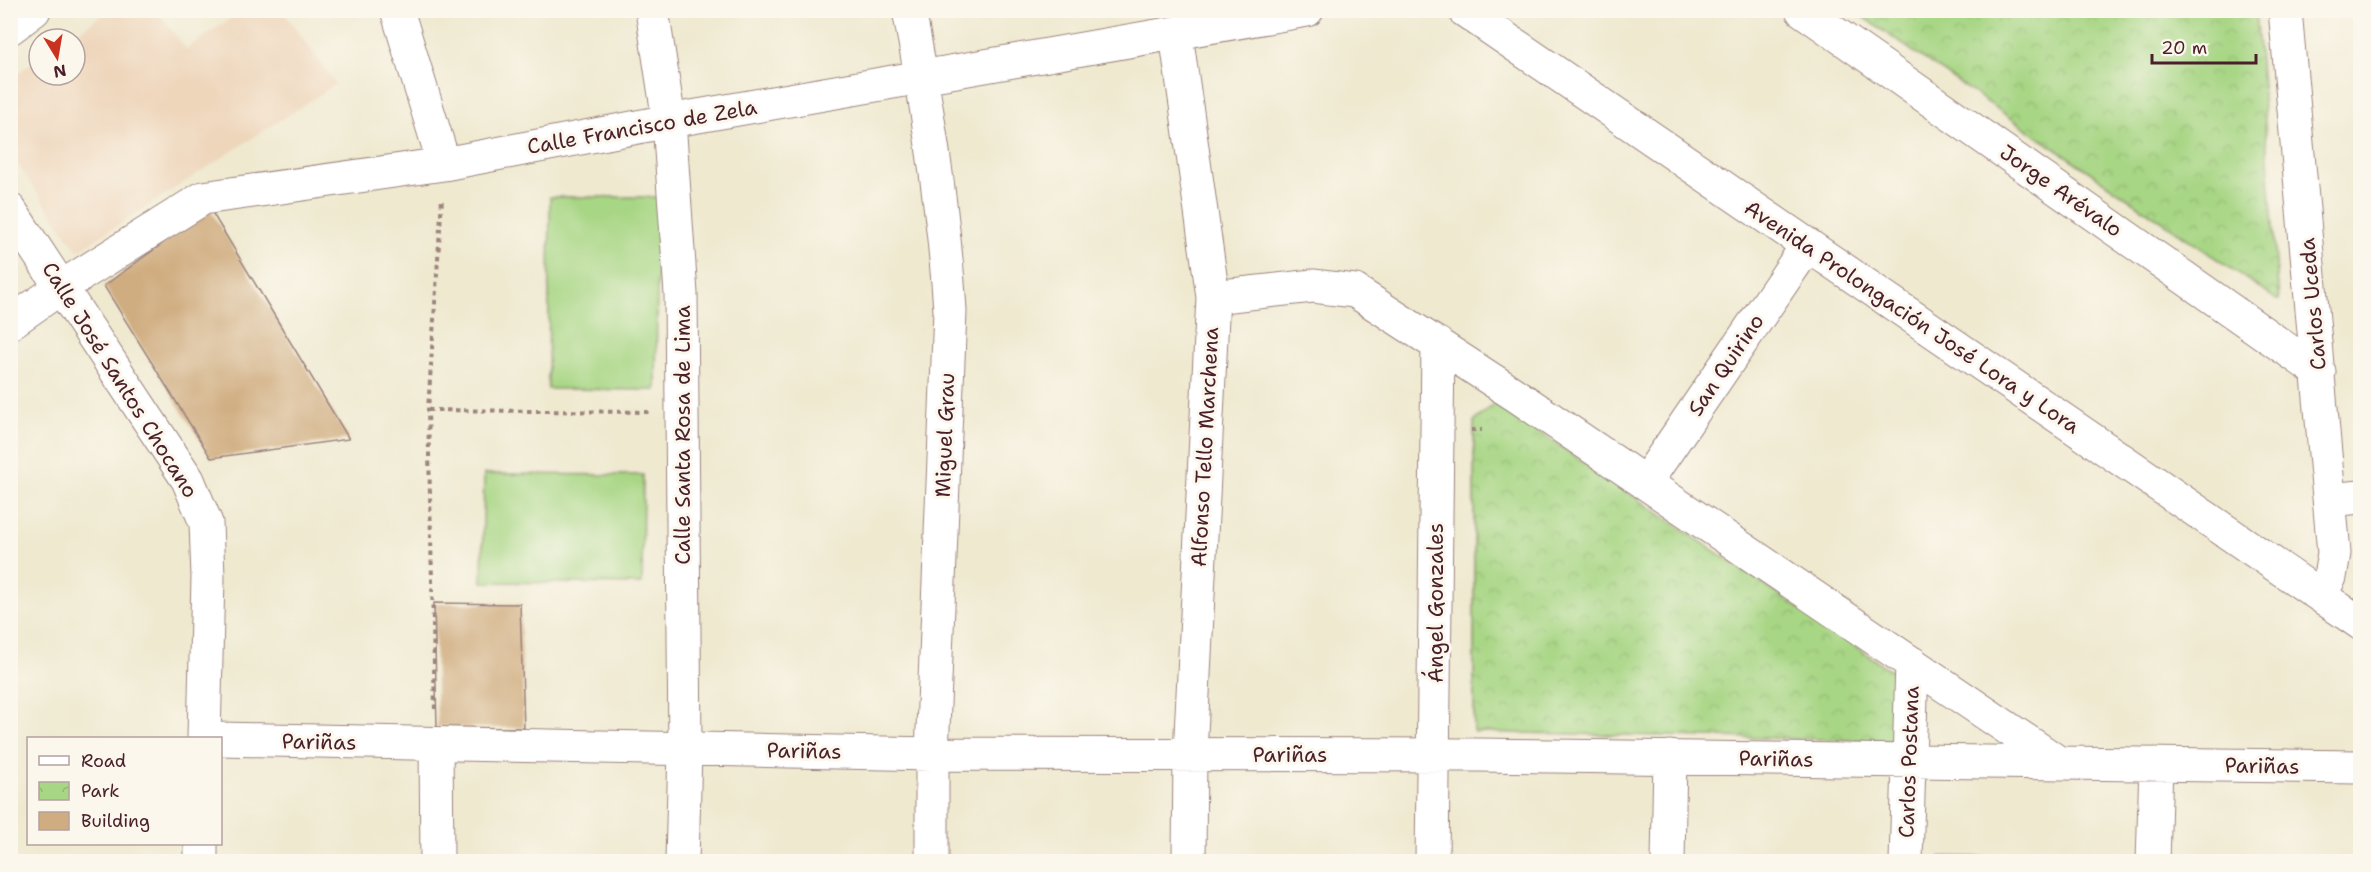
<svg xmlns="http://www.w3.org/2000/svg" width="2371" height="872" viewBox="0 0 2371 872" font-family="'Shantell Sans',sans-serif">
	<defs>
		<pattern id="park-crowns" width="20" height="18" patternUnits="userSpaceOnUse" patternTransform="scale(1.5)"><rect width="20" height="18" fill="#a7d684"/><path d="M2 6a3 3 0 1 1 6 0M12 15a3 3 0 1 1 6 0" fill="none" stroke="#91b772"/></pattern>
	</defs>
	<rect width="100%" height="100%" fill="#fbf7ec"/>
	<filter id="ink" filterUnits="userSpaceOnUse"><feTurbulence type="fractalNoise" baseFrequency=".0167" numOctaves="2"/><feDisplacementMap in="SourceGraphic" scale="12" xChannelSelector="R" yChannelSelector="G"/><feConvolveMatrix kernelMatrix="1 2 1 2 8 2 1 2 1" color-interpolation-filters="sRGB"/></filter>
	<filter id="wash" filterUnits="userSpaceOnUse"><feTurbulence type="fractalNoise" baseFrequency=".008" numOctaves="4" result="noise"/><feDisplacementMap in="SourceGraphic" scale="24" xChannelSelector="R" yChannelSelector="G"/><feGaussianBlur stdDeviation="1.35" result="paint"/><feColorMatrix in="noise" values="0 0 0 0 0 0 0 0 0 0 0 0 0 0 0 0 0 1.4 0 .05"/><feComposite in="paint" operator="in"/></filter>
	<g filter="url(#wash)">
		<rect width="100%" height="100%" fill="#efe9d0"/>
		<path fill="#eed6bb" d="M283,11L336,84L78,251L11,155V78L39,58V75H75V39H67L108,11H157L186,49L241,11Z"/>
		<path fill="url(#park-crowns)" stroke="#787a58" stroke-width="1.5" d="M1854,11H2256L2279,300H2277Z
			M1496,403L1905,680L1902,741L1474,732V421Z"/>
		<path fill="#a7d684" stroke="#787a58" stroke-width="1.5" d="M550,197H658L656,390L548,389Z
			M484,474L643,475L642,584L482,582Z
			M1940,857L2088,859V861L1940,862Z"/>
		<g id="blocks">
			<path fill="#d0ad81" d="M210,209L349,439L211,458L104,286Z
				M434,603L520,604L524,728L437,727Z"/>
		</g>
	</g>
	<g filter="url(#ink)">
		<use href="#blocks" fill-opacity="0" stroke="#9c847e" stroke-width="1.5"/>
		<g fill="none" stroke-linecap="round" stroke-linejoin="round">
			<g stroke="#9c847e" stroke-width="35">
				<path id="minor" d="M397,10L444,164
					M652,10L669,121L681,294L685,749L682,862
					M909,10C928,110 944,210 950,311L932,754V862
					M1464,10L2360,623
					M1802,10L2319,372
					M2285,10L2334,553L2330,577L2320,595
					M10,28L34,10
					M1176,34L1213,297L1190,754L1189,862
					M10,210L188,480L206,523L208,577L204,738
					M1213,297L1313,286L1355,291L1517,396L2059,763
					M10,323L63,286L203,198L444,164L669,121L1307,10
					M1645,483L1807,246
					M2330,500L2360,497
					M220,739L932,754L1477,755L2360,767
					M436,744L437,862
					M201,862V844
					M1432,862L1438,344
					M1668,862L1670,757
					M1906,862L1912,663
					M2153,862L2156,764"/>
			</g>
			<path stroke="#9c847e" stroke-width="4" stroke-dasharray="4.5 4.5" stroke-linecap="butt" d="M428,410L649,412
				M1471,430H1482
				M435,709L428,410L442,198"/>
			<use href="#minor" stroke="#fff" stroke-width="33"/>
		</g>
	</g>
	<g text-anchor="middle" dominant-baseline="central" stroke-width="6" stroke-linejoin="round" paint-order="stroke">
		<g font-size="21" fill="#4a1f2b" stroke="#fbf7ec">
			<text transform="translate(642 127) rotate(-10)">Calle Francisco de Zela</text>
			<text transform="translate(2061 191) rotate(35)">Jorge Arévalo</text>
			<text transform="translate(2313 304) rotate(-95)">Carlos Uceda</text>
			<text transform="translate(1912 317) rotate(34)">Avenida Prolongación José Lora y Lora</text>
			<text transform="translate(1726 365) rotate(-56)">San Quirino</text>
			<text transform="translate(120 380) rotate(58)">Calle José Santos Chocano</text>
			<text transform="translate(683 435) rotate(-90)">Calle Santa Rosa de Lima</text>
			<text transform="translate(945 435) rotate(-88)">Miguel Grau</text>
			<text transform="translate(1205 447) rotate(-87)">Alfonso Tello Marchena</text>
			<text transform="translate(1436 603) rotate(-90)">Ángel Gonzales</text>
			<text transform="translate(319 742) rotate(1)">Pariñas</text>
			<text transform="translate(804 751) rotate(1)">Pariñas</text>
			<text x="1290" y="755">Pariñas</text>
			<text transform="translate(1776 759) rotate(1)">Pariñas</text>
			<text transform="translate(1909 762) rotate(-88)">Carlos Postana</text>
			<text transform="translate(2262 766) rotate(1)">Pariñas</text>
		</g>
	</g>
	<rect width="2371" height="872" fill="none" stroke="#fbf7ec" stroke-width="36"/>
	<rect x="27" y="737" width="195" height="108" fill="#fbf7ec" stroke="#b4a19f" stroke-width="1.5"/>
	<rect x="39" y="756" width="30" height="9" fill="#ffffff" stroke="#b4a19f" stroke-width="1.5"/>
	<text x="81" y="767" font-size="18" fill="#4a1f2b">Road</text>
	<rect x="39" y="782" width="30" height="18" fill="url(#park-crowns)" stroke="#b4a19f" stroke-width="1.5"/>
	<text x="81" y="797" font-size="18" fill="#4a1f2b">Park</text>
	<rect x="39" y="812" width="30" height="18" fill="#d0ad81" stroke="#b4a19f" stroke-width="1.5"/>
	<text x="81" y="827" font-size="18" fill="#4a1f2b">Building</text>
	<g transform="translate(57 57) rotate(169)"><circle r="28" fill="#fbf7ec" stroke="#b4a19f" stroke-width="1.5"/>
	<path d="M0-4.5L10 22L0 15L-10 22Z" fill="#c8321e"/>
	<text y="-9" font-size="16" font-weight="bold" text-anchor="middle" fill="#4a1f2b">N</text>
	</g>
	<path d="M2152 54v9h104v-9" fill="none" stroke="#4a1f2b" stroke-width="3"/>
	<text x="2161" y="54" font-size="18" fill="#4a1f2b" stroke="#fbf7ec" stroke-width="4.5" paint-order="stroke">20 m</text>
</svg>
